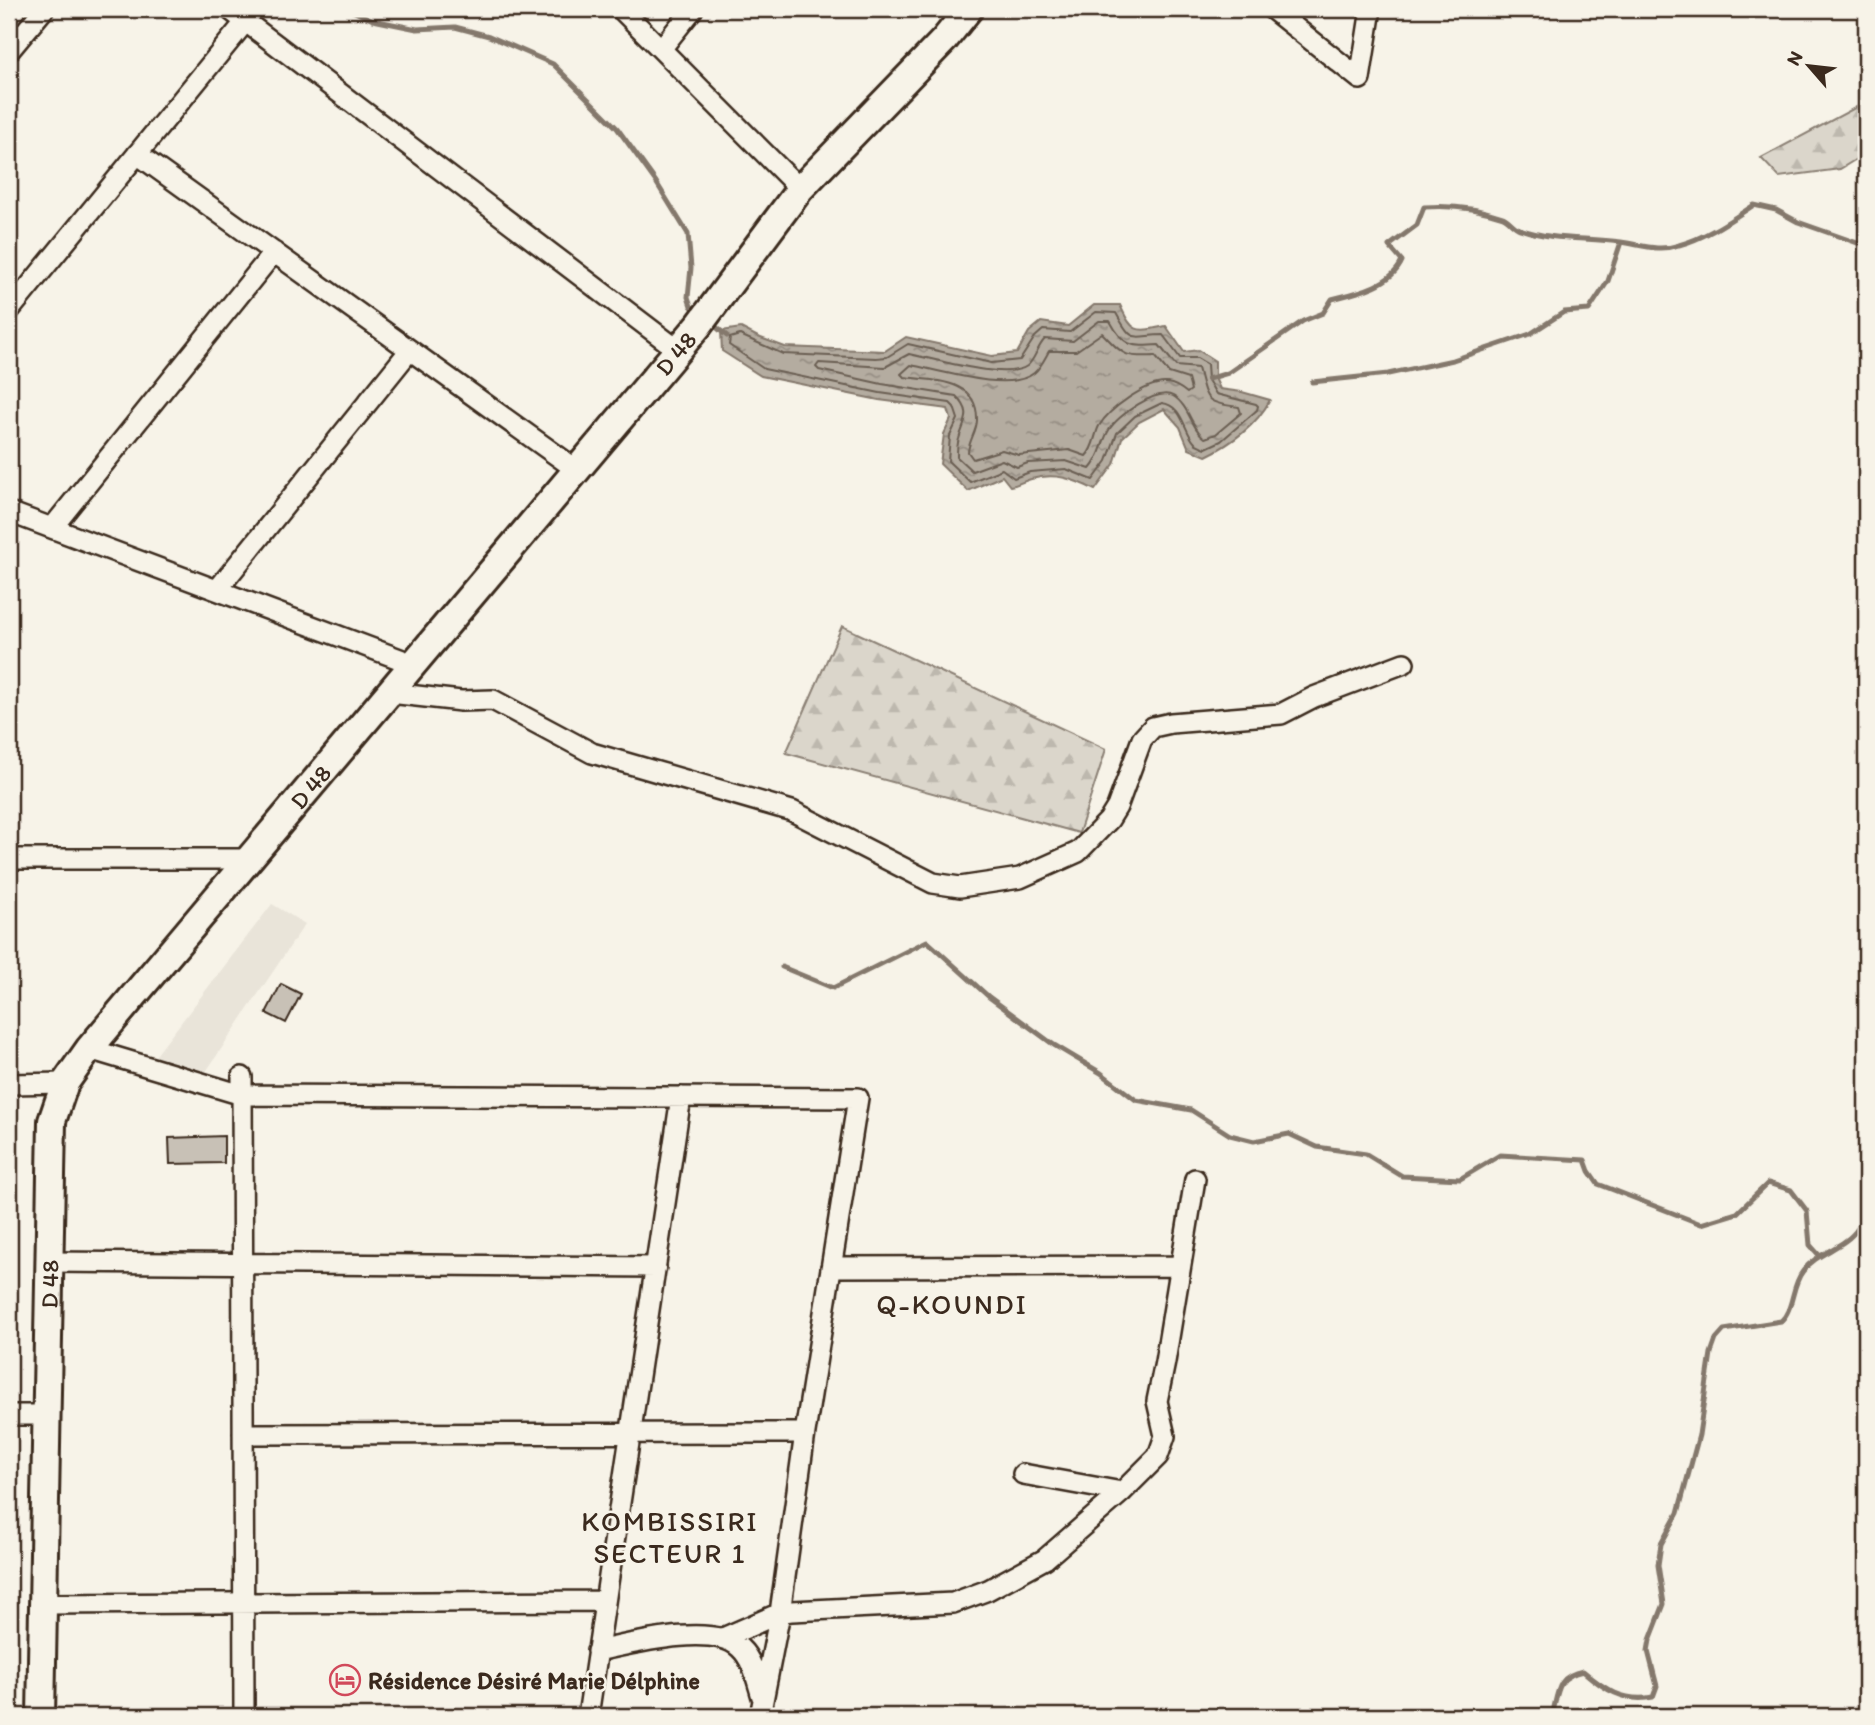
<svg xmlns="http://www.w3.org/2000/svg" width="1875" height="1725" viewBox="0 0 1875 1725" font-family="Itim,sans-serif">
	<defs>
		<pattern id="forest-firs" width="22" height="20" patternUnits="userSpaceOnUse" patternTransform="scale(1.75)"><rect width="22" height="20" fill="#dbd6cb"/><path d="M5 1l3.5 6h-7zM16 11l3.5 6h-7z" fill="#bdb8ae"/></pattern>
		<pattern id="water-ripples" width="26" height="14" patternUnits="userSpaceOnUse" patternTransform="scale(1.75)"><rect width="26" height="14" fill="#b4aca0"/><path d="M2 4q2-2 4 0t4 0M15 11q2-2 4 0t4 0" fill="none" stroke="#948c82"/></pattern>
	</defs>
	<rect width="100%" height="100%" fill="#f7f3e8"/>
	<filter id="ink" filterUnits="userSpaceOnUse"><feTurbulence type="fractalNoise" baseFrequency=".0143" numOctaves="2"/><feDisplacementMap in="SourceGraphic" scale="14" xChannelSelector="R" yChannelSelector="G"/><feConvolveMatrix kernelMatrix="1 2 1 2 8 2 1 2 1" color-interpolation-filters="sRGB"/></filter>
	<g filter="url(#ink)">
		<path fill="#e9e4d9" d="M272,904L305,924L199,1082L147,1067Z"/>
		<path fill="url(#forest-firs)" stroke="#8b8074" stroke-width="2" d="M1866,102V153L1840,169L1779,177L1761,158Z
			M842,626L1106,749L1079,833L786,753Z"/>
		<path fill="url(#water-ripples)" stroke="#84786c" stroke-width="2" d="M1094,305H1120C1133,334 1136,332 1166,326L1184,352L1198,350L1215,361V378L1220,389L1242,392L1270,400C1257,425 1231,444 1206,456L1189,449L1180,427L1164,409L1139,422L1122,438L1114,464L1095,490C1073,479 1056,472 1031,479C1023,481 1019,485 1010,486L1002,476L968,491L940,464L944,434L951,419L948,409L879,400L761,376L722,351L721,331L741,328L758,337L785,347L885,351L906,337L992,356L1017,353L1029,332L1041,322L1068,326Z"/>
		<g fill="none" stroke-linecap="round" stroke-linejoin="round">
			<path stroke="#6b5e52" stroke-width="2" d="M1096,312L1116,313C1133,344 1131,336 1163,335L1180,358H1197L1207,364L1208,380L1216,394L1256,404L1258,406L1257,410L1221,441L1206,448C1205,448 1196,444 1195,443C1184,432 1183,405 1162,403L1135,416L1117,433L1107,461L1093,480L1066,469L1030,472L1014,478L1002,469L970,482L948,461L950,436L958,419L954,407L950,403L880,393L764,369L729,345L730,338L740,335L783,354L876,358L887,357L908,344L991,363L1020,360L1035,337L1043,330L1070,332Z
				M1099,321H1110C1124,347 1131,347 1159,345L1176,366L1198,368C1207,401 1203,402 1239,407L1241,413L1216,434L1205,438C1192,430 1189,405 1173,396C1157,387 1117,416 1109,430C1101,443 1101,457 1090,469L1066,461L1028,463L1017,467L1002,460L972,471L957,457C957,451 957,444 959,439C964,421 974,413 956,396L882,384L819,370L816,367L819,363L885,367L909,354C935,359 1006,381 1027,366C1035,360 1037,347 1045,339L1073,341Z
				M1102,333C1123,354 1123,358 1155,356L1169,373L1188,379L1191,390L1187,393C1181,388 1175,384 1167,383C1147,381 1109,409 1099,426C1094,436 1094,448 1086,456L1069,450L1019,455L1002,450L973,459L968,452C969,440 977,431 977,420C978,378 933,381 904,377L901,374L911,365C941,371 1010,393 1034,373C1041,367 1045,358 1049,351H1076Z"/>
			<path stroke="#84786c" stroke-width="5" d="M348,9L373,20L417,29L455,27L489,36L553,64L617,128L656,182L688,234L691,268L688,297L691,306L700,314
				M710,322L727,336
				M1208,379L1228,373L1303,321L1323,313L1332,299C1356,293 1391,286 1402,261L1389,246L1417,225L1424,207C1451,205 1477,208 1503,217C1510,220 1513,227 1520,229C1553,241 1587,237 1621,242C1642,245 1658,252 1679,245C1706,238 1731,220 1754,205L1776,210L1798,222L1866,246
				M1312,382L1388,374L1453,360L1530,334L1564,312L1589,310L1608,281L1621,242
				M782,967L833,988L927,941L989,997L1054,1045L1101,1073L1136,1100L1191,1110L1230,1135L1254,1141L1289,1134L1317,1147L1366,1154L1402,1176L1460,1179L1500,1155L1585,1160L1589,1171L1598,1184L1701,1224L1737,1213L1768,1183L1791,1190L1807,1211L1810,1245L1819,1255
				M1460,1716L1468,1712L1485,1716
				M1552,1716C1558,1693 1556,1676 1583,1671C1604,1689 1624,1703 1653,1697L1657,1686L1648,1651L1650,1640L1664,1604L1658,1565L1661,1544L1678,1513L1699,1435L1711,1353L1716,1339L1724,1330L1781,1321C1794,1309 1791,1286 1803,1271C1817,1252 1845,1248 1858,1228C1862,1222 1864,1214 1866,1208"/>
		</g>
		<path fill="#c8c1b6" stroke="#3b2a1e" stroke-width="2" d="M281,984L301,994L286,1023L266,1013Z
			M224,1136V1163L170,1164L169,1138Z"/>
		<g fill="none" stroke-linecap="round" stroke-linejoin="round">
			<g stroke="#3b2a1e" stroke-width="24">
				<path id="street" d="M229,9L678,350
					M621,9L800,189
					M1272,9L1360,79L1371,9
					M661,49L693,9
					M9,51L44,9
					M137,154L577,470
					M9,311L246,21
					M9,512L413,664
					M52,528L274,252
					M217,590L410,350
					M390,693L461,701L493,700L592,753L792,811L933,883L960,887L1020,878L1078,852L1109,820L1117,807L1142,739L1153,727L1171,723L1281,714L1314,697L1404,663
					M9,859H250
					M89,1049L242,1095L858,1098L805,1433L780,1613L760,1716
					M242,1077L244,1716
					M9,1084L65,1083
					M49,1262L656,1267
					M831,1267L1180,1266
					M9,1415H47
					M243,1434L805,1433
					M1023,1474L1122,1492
					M43,1604L605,1601
					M723,1638L780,1613L792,1611L953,1603L988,1590L1045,1559L1122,1492L1158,1456L1165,1436L1157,1401L1165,1362L1195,1179
					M597,1651C631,1644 713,1622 740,1648C753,1660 757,1681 762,1697
					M588,1716L681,1097"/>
			</g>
			<g stroke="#3b2a1e" stroke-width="32">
				<g id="secondary">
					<path id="s1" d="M41,1716L52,1121L65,1083L89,1049L699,325L800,189L944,40L969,9"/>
				</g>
			</g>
			<use href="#street" stroke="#f7f3e8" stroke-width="19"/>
			<use href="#secondary" stroke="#f7f3e8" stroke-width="26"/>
		</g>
	</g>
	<defs>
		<g id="hotel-ring" transform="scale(1.575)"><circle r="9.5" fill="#f7f3e8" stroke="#d1495b" stroke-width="1.5"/><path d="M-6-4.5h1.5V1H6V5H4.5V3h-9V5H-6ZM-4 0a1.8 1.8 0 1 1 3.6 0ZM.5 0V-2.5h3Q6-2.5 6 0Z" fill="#d1495b"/></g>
	</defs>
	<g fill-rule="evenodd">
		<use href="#hotel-ring" x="345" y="1680"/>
	</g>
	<g text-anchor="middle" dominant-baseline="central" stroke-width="5" stroke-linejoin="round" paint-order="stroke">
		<g font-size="24" fill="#3b2a1e" stroke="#f7f3e8">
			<text stroke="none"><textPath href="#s1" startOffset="1587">D 48</textPath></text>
			<text stroke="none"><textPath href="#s1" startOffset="1020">D 48</textPath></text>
			<text stroke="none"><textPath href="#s1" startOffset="432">D 48</textPath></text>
		</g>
		<g font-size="24" font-weight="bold" fill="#3b2a1e" stroke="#f7f3e8" text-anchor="start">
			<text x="368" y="1680">Résidence Désiré Marie Délphine</text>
		</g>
		<g font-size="28" letter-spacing="2" fill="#3b2a1e" stroke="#f7f3e8">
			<text x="952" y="1304">Q-KOUNDI</text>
			<text x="670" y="1521">KOMBISSIRI<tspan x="670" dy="32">SECTEUR 1</tspan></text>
		</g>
	</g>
	<rect width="1875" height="1725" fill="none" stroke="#f7f3e8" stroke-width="35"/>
	<rect x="18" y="18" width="1840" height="1690" fill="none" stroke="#3b2a1e" stroke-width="2.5" filter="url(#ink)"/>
	<g transform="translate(1809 66) rotate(298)" stroke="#f7f3e8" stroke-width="5" paint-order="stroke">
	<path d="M0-5L12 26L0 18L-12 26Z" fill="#3b2a1e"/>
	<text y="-10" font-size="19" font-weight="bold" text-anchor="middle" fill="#3b2a1e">N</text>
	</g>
</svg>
